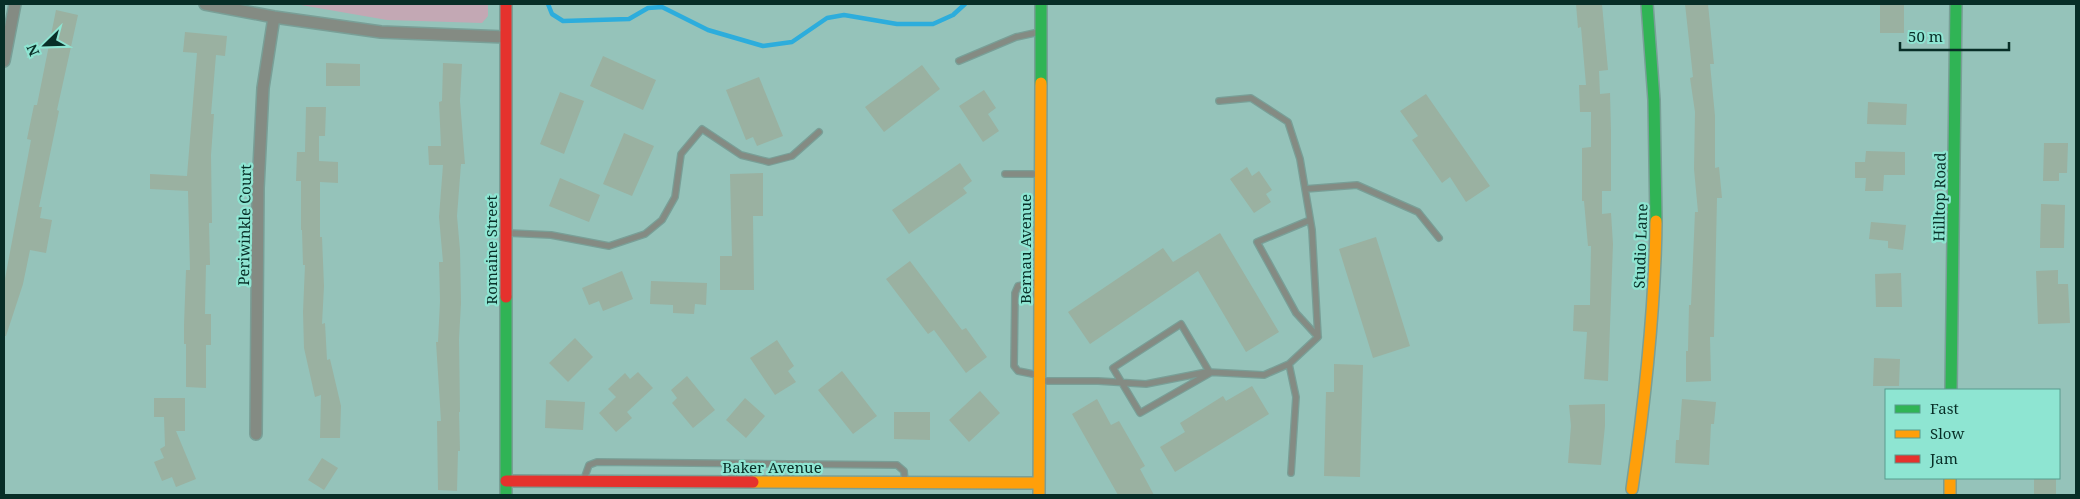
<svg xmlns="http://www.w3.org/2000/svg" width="2080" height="499" viewBox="0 0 2080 499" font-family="'Noto Serif',serif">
	<rect width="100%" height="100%" fill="#95c3ba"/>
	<path fill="#c3a8b4" d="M295,4H488V16L482,23L387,20Z"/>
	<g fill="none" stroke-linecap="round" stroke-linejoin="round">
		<path stroke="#2daddc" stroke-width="4.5" d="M548,4L552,14L563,21L629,19L648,8L662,7L708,30L763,46L792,42L827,18L844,15L897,24H933L953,15L965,4"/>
	</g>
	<path fill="#9ab1a1" d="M1576,4H1602L1608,70L1599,71L1600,94L1610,93L1611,132V191H1602V214L1611,213L1613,244L1608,381L1584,379L1587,332L1573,331L1574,305H1590L1591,246H1588L1584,201H1582V148L1591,147V112H1580L1579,85H1586L1581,27L1578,28Z
		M1685,4H1708L1714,64H1710L1715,116V168L1719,167L1722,198H1717L1714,337H1710L1711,381L1686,382V351H1688L1689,305H1691L1695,212H1698L1694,169L1695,112L1690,78L1693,77Z
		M1880,4H1904V33H1880Z
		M56,10L78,15L57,110L59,111L39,207H42L40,218L52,220L46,253L30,250L23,284L6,336H4V284L31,140L27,139L34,105H37Z
		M185,32L227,36L225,56L216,55L211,114H214L211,155L212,223H209L210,265H206L205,314H211V345H206V388L186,387V344H184V325L186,270H190L188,191L150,189V174L187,176L197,53L183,52Z
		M603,56L656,80L643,110L590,86Z
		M326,63L360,64V86H326Z
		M443,63L462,64L460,101L465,164H461L457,216L460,250L461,303L459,339L460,412H459L460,451H458L457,491L438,490L437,421H441L436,342H438L440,301L439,262H443L439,217L443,165H429L428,146H441L439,102L442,101Z
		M922,65L940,89L884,132L865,107Z
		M759,77L783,136L757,146L753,137L746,140L726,90Z
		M984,90L996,108L988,114L999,131L983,142L959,106Z
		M560,92L584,101L564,154L540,144Z
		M1426,94L1490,186L1466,202L1450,177L1442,183L1412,140L1418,136L1400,111Z
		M1868,102L1907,104L1906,125L1867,124Z
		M306,107H326L325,136H319V161L338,162V183L320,182V237H322L324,286L322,324L325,323L327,360L330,359L341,406L340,438H320L321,395L315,397L304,348L303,312L305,265H303L302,230H301V181H296L297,152H305Z
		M624,133L654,146L632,196L603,184Z
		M2044,143H2068L2067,173H2059V181H2043Z
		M1866,151L1905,152V175H1884L1883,191H1865L1866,178H1855V162H1865Z
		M960,163L972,181L963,188L967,193L909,234L892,210Z
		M1247,167L1252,176L1259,171L1272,190L1266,194L1271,202L1254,213L1230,179Z
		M763,173V216H753L754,290H720V256H732L730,174Z
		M560,178L600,195L589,222L549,206Z
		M2041,204L2065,205L2064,248H2040Z
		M1871,222L1906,225L1903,250L1888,248V241L1869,239Z
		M1220,233L1279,332L1246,352L1198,271L1090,344L1068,312L1163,248L1173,262Z
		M1376,237L1410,346L1373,358L1339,249Z
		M910,261L962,330L966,328L987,357L966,373L934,330L928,334L886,279Z
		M2058,270V284H2068L2070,323L2038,324L2036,271Z
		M622,271L633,299L603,311L599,301L589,305L582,288Z
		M1901,273L1902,307H1876L1875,274Z
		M651,281L707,283L706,305L695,304L694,314L673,313V305L650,304Z
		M575,338L593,357L568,382L549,363Z
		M777,340L794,366L788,371L796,382L775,395L750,358Z
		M1874,358L1900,359L1899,386H1873Z
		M1334,364L1363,365L1360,477L1324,476L1326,392H1334Z
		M842,371L877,416L853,434L818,390Z
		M638,372L653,388L627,412L632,418L616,432L599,413L616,397L608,389L625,373L630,379Z
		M687,376L715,410L693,428L672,403L677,398L671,390Z
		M1252,386L1269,414L1175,472L1160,447L1185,432L1180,423L1223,396L1226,401Z
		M980,391L1000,413L969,442L949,420Z
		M154,398H185V431H176L196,479L176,487L172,477L162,481L154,462L164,458L160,449L165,446L164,417H154Z
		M745,398L765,416L746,438L726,420Z
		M1097,399L1111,425L1119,421L1145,466L1140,469L1154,495H1118L1072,414Z
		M1682,399L1716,402L1714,424H1711L1709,465L1675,463L1676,440H1679Z
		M546,400L585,402L583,430L545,428Z
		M1605,404V426L1601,465L1568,463L1571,426L1569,405Z
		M894,412H930V440L894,439Z
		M322,458L338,468L324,490L308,480Z
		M2034,478H2056V495H2034Z"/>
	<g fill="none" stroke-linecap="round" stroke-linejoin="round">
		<g stroke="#799f97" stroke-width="8">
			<path id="lane" d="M959,61L1016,37L1039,32
				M1005,174H1038
				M1305,189L1357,185L1418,212L1439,238
				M1310,220L1257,242L1296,313L1318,337
				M508,233L551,235L609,246L645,234L662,220L675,197L681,154L702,129L741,155L769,162L792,156L819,132
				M1038,282L1018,286L1015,293L1014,366L1018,371L1038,375
				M1181,324L1210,373L1140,413L1113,368Z
				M1289,364L1296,397L1291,473
				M1042,381H1098L1146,384L1207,372L1264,375L1289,364L1318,337L1312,230L1300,159L1288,122L1251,98L1219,101
				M584,479L589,465L597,462L897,465L904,471L905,482"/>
		</g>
		<g stroke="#799f97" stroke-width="14">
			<path id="street" d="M205,4L274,17L381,32L505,37
				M4,61L15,4
				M256,434L258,188L263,88L274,17"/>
		</g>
		<g stroke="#799f97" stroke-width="14">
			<path id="fast" d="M1647,4L1654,100L1656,221
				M1041,83V4
				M506,297V495
				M1951,390L1956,4"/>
		</g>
		<g stroke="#799f97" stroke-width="14">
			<path id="slow" d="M1950,478V495
				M753,482L1039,483
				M1632,489C1645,400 1655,311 1656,221
				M1039,495L1041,83"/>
		</g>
		<g stroke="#799f97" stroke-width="14">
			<path id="jam" d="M506,4V297
				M506,481L753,482"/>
		</g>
		<use href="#lane" stroke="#848b83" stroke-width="5.5"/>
		<use href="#street" stroke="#848b83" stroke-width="11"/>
		<use href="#fast" stroke="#30b455" stroke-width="11"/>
		<use href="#slow" stroke="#ff9f0a" stroke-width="11"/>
		<use href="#jam" stroke="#e5322d" stroke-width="11"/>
	</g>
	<g text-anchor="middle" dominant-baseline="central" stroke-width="4.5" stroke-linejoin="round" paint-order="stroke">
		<g font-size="15" fill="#082e27" stroke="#8ee5d2">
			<text transform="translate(1939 197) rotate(-89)">Hilltop Road</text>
			<text transform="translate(244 225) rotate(-89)">Periwinkle Court</text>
			<text transform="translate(1640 246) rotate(-88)">Studio Lane</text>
			<text transform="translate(1025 249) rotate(-90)">Bernau Avenue</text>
			<text transform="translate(491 250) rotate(-90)">Romaine Street</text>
			<text x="772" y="467">Baker Avenue</text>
		</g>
	</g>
	<rect width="2080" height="499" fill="none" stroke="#082e27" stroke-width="10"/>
	<rect x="1885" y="389" width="175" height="90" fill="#8ee5d2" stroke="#589c8e"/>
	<rect x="1895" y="405" width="25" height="8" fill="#30b455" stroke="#589c8e"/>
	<text x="1930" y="414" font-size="15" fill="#082e27">Fast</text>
	<rect x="1895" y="430" width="25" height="8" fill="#ff9f0a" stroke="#589c8e"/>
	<text x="1930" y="439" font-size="15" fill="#082e27">Slow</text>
	<rect x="1895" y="455" width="25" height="8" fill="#e5322d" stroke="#589c8e"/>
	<text x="1930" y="464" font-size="15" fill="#082e27">Jam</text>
	<g transform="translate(45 45) rotate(247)" stroke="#8ee5d2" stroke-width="4" paint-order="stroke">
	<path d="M0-4L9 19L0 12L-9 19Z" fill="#082e27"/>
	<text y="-8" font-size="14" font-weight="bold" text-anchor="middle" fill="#082e27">N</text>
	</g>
	<path d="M1900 42v8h109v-8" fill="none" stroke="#082e27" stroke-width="2.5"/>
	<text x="1908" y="42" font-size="15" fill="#082e27" stroke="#8ee5d2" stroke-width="4" paint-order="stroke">50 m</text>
</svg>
